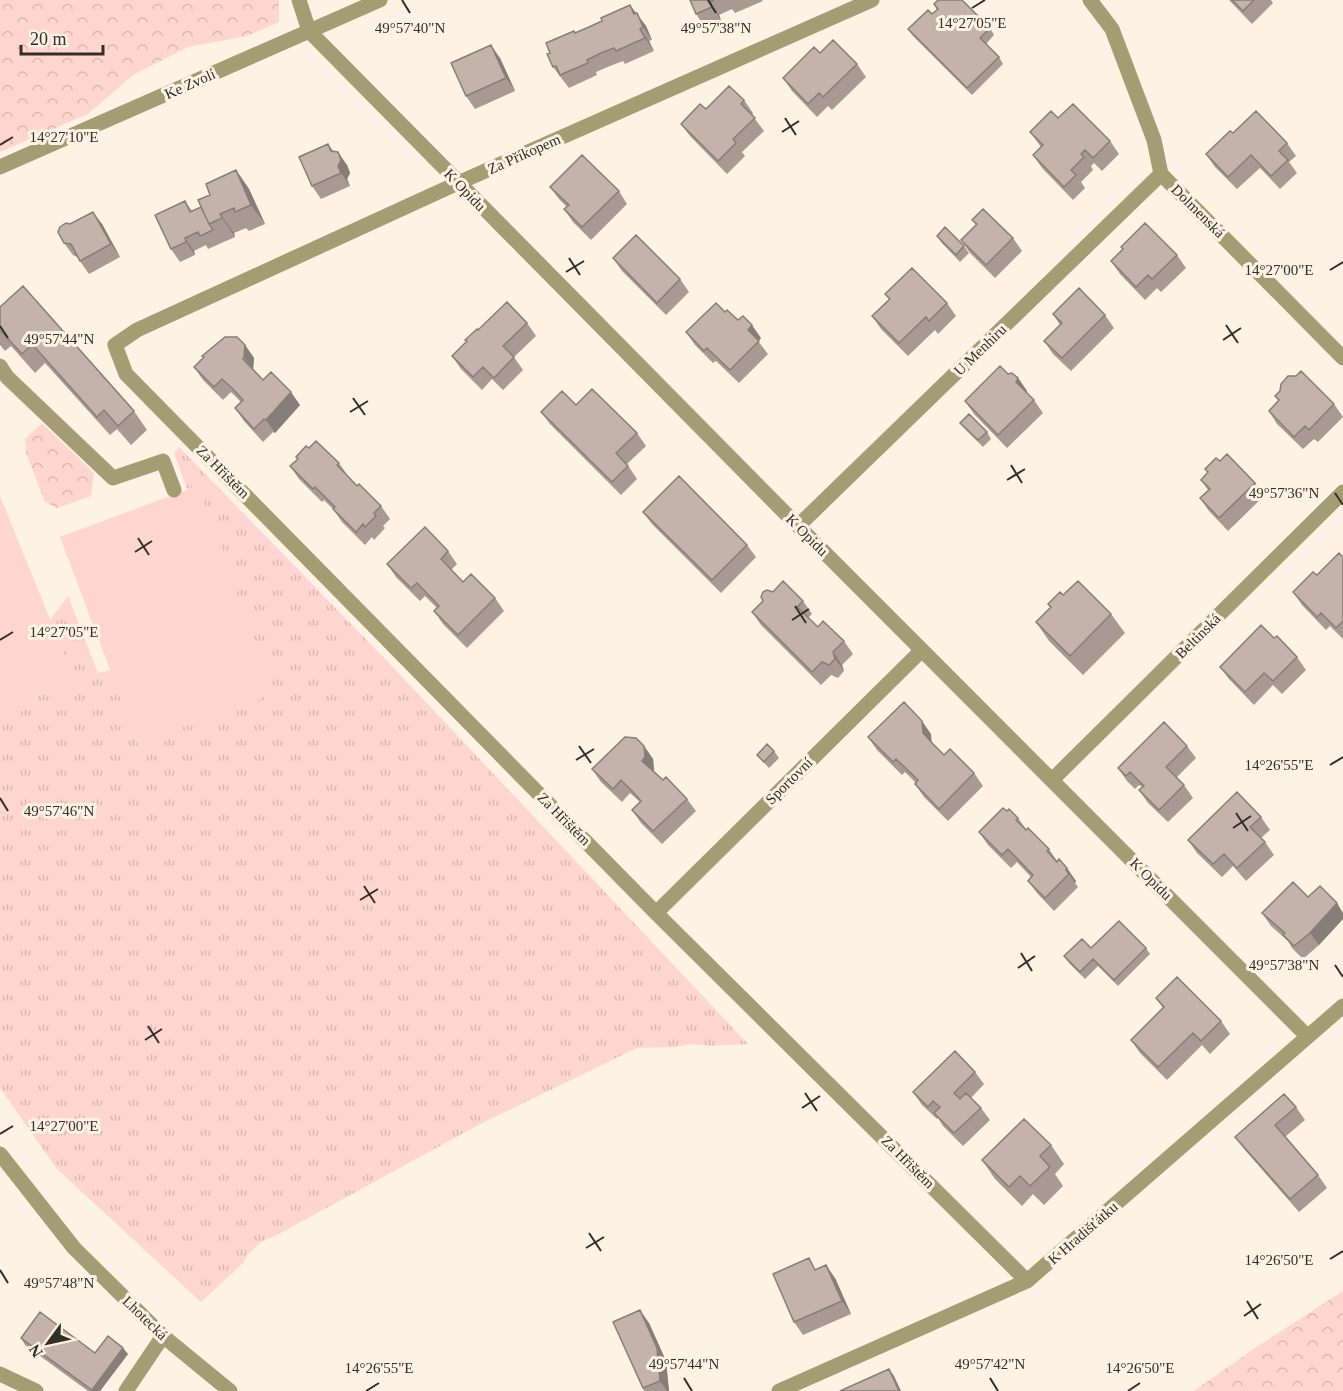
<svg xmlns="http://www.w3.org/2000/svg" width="1343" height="1391" viewBox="0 0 1343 1391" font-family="'Times New Roman',serif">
	<defs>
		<pattern id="grass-tufts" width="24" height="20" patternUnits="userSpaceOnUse" patternTransform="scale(1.5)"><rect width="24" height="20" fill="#fed6cf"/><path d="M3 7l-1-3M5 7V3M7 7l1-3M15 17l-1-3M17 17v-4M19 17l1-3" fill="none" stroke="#dab8b2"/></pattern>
		<pattern id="park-crowns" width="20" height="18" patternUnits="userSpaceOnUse" patternTransform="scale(1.5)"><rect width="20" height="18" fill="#fed6cf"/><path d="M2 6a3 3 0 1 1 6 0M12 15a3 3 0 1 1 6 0" fill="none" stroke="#dab8b2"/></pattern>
	</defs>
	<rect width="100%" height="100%" fill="#fdf2e3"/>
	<path fill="url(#grass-tufts)" d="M179,447L389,663L748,1044L713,1046L690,1044L676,1047L637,1048L482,1123L277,1235L261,1242L249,1253L243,1263L201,1302L57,1169L0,1088V711L75,681L50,620L68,596L98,673L111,670L138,744L197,486L187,489L174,453Z"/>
	<path fill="url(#park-crowns)" d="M0,0H279V22L247,36L188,47L133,75L88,114L0,152Z
		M42,423L94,473L91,496L57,508L45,502L26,453L25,439Z
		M1343,1291V1391H1194L1252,1350Z"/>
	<path fill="#fed6cf" d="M197,486L275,693L138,744L60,537Z
		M0,496L75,681L0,711Z"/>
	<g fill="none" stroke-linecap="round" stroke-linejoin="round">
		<path stroke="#a49d74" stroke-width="15" d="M299,0L309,31L798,526L1307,1036
			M872,0L458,183L137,330L115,345L126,374L656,913L1027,1281
			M1090,0L1112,29L1154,140L1161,174L1343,358
			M0,167L380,0
			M0,366L7,377L113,478L163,461L174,490
			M798,526L1161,174
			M1052,780L1343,492
			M656,913L922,650
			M0,1154L74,1248L163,1336L230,1391
			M0,1374L36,1391
			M126,1391L163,1336
			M779,1391L1027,1281L1343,1006"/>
	</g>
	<path fill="#a89a92" d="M690,0H762L763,1L735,13L732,9L719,15L721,20L705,27L696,14Z
		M1229,0H1271L1273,3L1252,24Z
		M934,4L990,28L994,35L986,44L999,57L1003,64L972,95L913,36L908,29L932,14L937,10Z
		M636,13L646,26L652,40L649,41L654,51L625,64L623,61L610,66L596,72L597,75L569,88L553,67L550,53L574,31L576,33Z
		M820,53L857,64L866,77L832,110L828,106L817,117L792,91L783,78Z
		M500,58L515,91L475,109L466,96Z
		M744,100L753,113L752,115L764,131L742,152L745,156L727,174L690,136L681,124L706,109Z
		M1058,118L1110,141L1119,154L1102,171L1094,163L1091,166L1093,170L1081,182L1085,188L1073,200L1042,168L1033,155L1041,147L1030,132Z
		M1233,133L1287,143L1296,156L1289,162L1297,173L1280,189L1260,168L1237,189L1215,167L1206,154Z
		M328,144L333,152L347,165L350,173L347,179L350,186L321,199L312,186Z
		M236,170L249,189L265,224L249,231L246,228L234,233L235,237L208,249L206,245L194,251L195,255L180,262L171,249L185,201L192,211L201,207L210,195Z
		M550,187L619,191L627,204L591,240L573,222L564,209L567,207L559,199Z
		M972,220L1013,238L1022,251L995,278L970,253L961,240L976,225Z
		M70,224H102L120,257L89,274L77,257L73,255L64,243Z
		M937,236L964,246L969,253L960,262L941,242Z
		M1121,247L1177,255L1186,268L1161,292L1157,288L1145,300L1120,274L1111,261L1123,250Z
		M613,258L680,279L689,292L666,315L622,271Z
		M885,294L947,303L956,316L938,334L935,330L908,356L881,329L872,316L889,299Z
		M0,307L134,411L147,430L131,445L117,429L110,435L45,363L35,373L11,346L5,351L0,345Z
		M725,312L738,320L761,338L758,341L768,354L739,383L716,361L713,363L695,345L686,332Z
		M1053,314L1105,315L1114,328L1071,371L1053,354L1044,341L1060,325Z
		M527,323L536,336L514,357L523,370L503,390L492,379L482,390L461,369L452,356L478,330Z
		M245,345L254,358L253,370L263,380L300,405L275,433L273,432L263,442L244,421L235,408L241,402L231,392L223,400L203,380L194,367Z
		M1008,374L1018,378L1027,391L1026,393L1034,400L1043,413L1007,448L974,414L965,401Z
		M1280,391L1334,404L1343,417L1318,442L1314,439L1303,449L1277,424L1269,411L1279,401L1275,396Z
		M576,405L637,433L646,446L627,464L637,479L621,495L550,424L541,412Z
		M960,423L987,432L991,439L983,447L965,429Z
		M309,448L339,463L348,476L357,486L381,506L390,519L383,526L385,528L374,540L372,537L365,545L342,522L333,509L324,500L322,502L299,479L290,466Z
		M1220,461L1255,483L1264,496L1228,531L1209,511L1200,498L1208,490L1201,480L1208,473L1205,469Z
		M643,512L747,545L756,557L721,593L652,524Z
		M448,551L457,564L451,570L463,582L495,598L504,611L467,648L443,624L434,611L437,608L425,596L420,601L396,577L387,564Z
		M1343,557V639L1330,626L1326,630L1302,605L1293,592Z
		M1063,595L1111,614L1125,633L1083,675L1049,641L1036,622L1050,608L1048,604Z
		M803,601L812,614L808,618L818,627L844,641L853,654L842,665L844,671L838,678L831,675L821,685L761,625L752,612Z
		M1297,657L1306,670L1282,694L1273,685L1254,705L1229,679L1220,667Z
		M931,734V742L944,755L974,773L983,786L948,821L924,797L915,784L916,783L905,772L902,775L877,750L868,737Z
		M644,746L653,759L654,770L653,771L663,780L687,799L696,811L662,844L641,823L632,810L640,802L630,793L622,802L601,782L592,769Z
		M1187,746L1196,758L1176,778L1184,785L1193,798L1168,822L1148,803L1139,790L1142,787L1139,785L1135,789L1127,781L1118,768Z
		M774,751L779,758L769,768L757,755Z
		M1007,811L1018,818L1026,829L1049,849L1057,861L1076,881L1075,883L1078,887L1054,911L1037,893L1028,881L1031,877L1017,862L1011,868L988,845L979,832Z
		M1261,817L1270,830L1261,838L1265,842L1274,855L1246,881L1233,866L1222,877L1197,853L1188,840Z
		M1308,897L1343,913V919L1319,945L1303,959L1292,948L1288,941L1271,926L1262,913Z
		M1091,948H1146L1150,954L1118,986L1098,966L1085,979L1069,963L1064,956Z
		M1156,998L1221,1021L1230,1034L1210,1054L1202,1045L1167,1080L1140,1053L1131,1040L1163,1008Z
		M975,1072L984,1084L971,1098L981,1108L990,1120L963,1146L943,1126L938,1118L937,1119L922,1105L913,1092Z
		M1296,1107L1305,1120L1285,1137L1318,1175L1327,1188L1299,1212L1244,1149L1235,1137Z
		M1051,1145L1064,1164L1055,1174L1063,1186L1044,1205L1033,1194L1022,1206L995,1179L982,1160Z
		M817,1269L835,1278L851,1314L803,1335L794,1322Z
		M649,1323L666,1361L669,1391H644L643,1388Z
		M21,1338L95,1353L128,1354L100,1391H88L25,1345Z"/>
	<path fill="#887d77" d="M710,2L719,15L721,20L712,7Z
		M630,5L646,26L652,40L634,14Z
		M640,29L649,41L654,51L645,38Z
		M491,45L500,58L515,91L506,78Z
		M328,144L337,157L338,152L347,165L350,173L347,179L350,186L341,173Z
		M236,170L249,189L265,224L251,205Z
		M93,212L102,224L120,257L111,244Z
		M220,214L234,233L235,237L222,218Z
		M185,238L194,251L195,255L186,242Z
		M752,325L761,338L757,342L748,330Z
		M245,345L254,358L253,370L244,357Z
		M1018,378L1027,391L1025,395L1016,382Z
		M291,392L300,405L275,433L266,420Z
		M833,652L842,665L844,671L835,659Z
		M922,721L931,734L932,745L923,733Z
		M644,746L653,759L654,770L651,774L642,761Z
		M1067,868L1076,881L1075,883L1066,870Z
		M1337,903L1343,913V919L1319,945L1310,933Z
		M826,1265L835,1278L851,1314L842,1301Z
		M640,1310L649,1323L666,1361L669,1391H667L660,1381Z
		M123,1348L128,1354L100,1391H92V1390Z
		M889,1369L894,1376L901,1391H899Z"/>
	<path fill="#c3b3aa" stroke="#887d77" stroke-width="1.5" d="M690,0H714L710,2L712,7L696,14Z
		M938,0H962L990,28L980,38L999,57L967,88L908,29L928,10L932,14L938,9L934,4Z
		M1232,0H1254L1243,11Z
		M630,5L634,14L637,13L643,27L640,29L645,38L616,51L614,48L601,53L587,60L588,63L560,75L556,66L553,67L547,54L550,53L546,43L574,31L575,33L589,27L602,21L601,18Z
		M833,40L857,64L823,97L819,93L808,104L783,78L814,47L820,53Z
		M491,45L506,78L466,96L451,63Z
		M729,86L744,100L741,104L755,118L733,139L736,143L718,161L681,124L700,104L706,109Z
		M1073,104L1110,141L1093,158L1085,150L1081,154L1084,157L1071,170L1076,175L1064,187L1033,155L1043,145L1030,132L1051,111L1058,118Z
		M1256,111L1287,143L1279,151L1288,160L1271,176L1251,155L1228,177L1206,154L1230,131L1233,133Z
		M328,144L331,151L338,152L341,160L338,166L341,173L312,186L299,157Z
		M582,155L619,191L582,227L564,209L569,205L550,187Z
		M236,170L251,205L235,212L234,208L220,214L222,218L209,224L198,200L210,195L206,184Z
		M185,201L190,212L201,207L209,224L213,230L200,236L198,232L185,238L186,242L171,249L155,215Z
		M983,209L1013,238L986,265L961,240L977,224L972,220Z
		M93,212L111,244L80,261L71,244L64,243L58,232L60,227L66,223L70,224Z
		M1145,223L1177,255L1152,279L1148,275L1136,287L1111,261L1123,249L1121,247Z
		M945,227L964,246L956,255L937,236Z
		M636,235L680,279L657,303L613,258Z
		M912,268L947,303L929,321L926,317L899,343L872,316L890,299L885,294Z
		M23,286L134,411L118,426L104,410L97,417L32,344L22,354L0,330V307Z
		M1079,288L1105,315L1062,358L1044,341L1062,323L1053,314Z
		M507,302L527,323L503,346L514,357L494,378L483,367L473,377L452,356L467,341L465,340L477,329L478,330Z
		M716,303L725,312L727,310L738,320L743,316L752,325L748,330L759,341L730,370L707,348L704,351L686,332Z
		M225,337H237L245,345L244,357L243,359L263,380L271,372L291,392L266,420L264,419L254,429L235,408L243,400L233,389L222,379L214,387L194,367L204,357L202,356Z
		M1000,366L1008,374L1012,373L1018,378L1016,382L1034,400L998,435L965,401Z
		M1301,371L1334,404L1309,430L1305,426L1294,437L1269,411L1279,400L1275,396L1280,391L1281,384L1288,376H1296Z
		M592,389L637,433L616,453L628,466L612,482L541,412L562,391L576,405Z
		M969,414L987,432L978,440L960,423Z
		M316,441L339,463L337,465L357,486L359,484L381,506L374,513L376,516L365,527L363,524L356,532L333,509L335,507L315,487L313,489L290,466L298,459L296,457L306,446L309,448Z
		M1227,454L1255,483L1219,518L1200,498L1210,489L1201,480L1208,472L1205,469L1216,458L1220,461Z
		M679,476L747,545L712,580L643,512Z
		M425,527L448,551L441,559L463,582L471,574L495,598L458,635L434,611L439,606L417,583L411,588L387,564Z
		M1339,553L1343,557V621L1336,628L1321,613L1317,617L1293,592L1313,572L1317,575Z
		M783,581L803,601L797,607L818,627L823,621L844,641L833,652L835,659L829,665L822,662L812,672L752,612L763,601L761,597L763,592L767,590L773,592Z
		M1078,581L1111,614L1070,656L1036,622L1051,607L1048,604L1060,592L1063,595Z
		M1261,625L1274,638L1277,636L1297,657L1273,681L1264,673L1245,692L1220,667Z
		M904,702L922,721L923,733L933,744L944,755L950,749L974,773L939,809L915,784L918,780L896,759L893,762L868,737Z
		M1164,722L1187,746L1166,767L1184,785L1159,810L1139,790L1144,786L1130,772L1126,776L1118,768Z
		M625,737L636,738L644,746L645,757L642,761L663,780L666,777L687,799L653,831L632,810L641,801L632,791L621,780L613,789L592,769Z
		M767,744L774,751L764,762L757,755Z
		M1237,792L1261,817L1250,827L1265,842L1237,868L1224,854L1213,864L1188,840Z
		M1003,808L1007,811L1009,809L1018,818L1016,820L1026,830L1028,828L1049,849L1047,851L1057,862L1059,859L1067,868L1066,870L1069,874L1045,898L1028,881L1033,875L1008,849L1002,855L979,832Z
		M1293,882L1308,897L1320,886L1337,903L1310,933L1294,946L1283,935L1285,933L1262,913Z
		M1119,921L1146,948L1114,980L1093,959L1080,972L1064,956L1082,939L1091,948Z
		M1177,977L1221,1021L1201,1041L1193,1033L1158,1067L1131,1040L1164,1007L1156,998Z
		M955,1051L975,1072L954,1093L960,1099L966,1093L981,1108L954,1133L934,1113L940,1107L933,1101L928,1107L913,1092Z
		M1284,1094L1296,1107L1275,1125L1318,1175L1290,1199L1235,1137Z
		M1024,1119L1051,1145L1040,1156L1050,1167L1030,1186L1020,1176L1009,1187L982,1160Z
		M809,1258L815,1270L826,1265L842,1301L794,1322L773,1274Z
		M640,1310L657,1348L660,1381L643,1388L613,1322Z
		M40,1312L95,1353L108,1336L123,1348L92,1390L21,1338Z
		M889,1369L899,1391H840Z"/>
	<path fill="none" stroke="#322e28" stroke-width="2" d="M402,0L410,13M708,0L716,13M972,8L985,0M785,118L796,135M782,132L799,121M0,145L13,137M569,258L580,275M1330,270L1343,262M566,272L584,261M1226,325L1238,343M0,326L8,338M1223,340L1241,328M353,398L365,415M350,412L368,401M1011,465L1022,483M1007,480L1025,469M1335,493L1343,505M138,538L149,555M135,552L152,541M795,606L806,623M792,620L809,609M0,640L13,632M579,746L591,763M576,760L594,749M1330,765L1343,757M0,798L8,811M1236,813L1248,831M1233,828L1251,816M364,886L375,903M360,900L378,889M1021,953L1032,971M1335,965L1343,977M1018,968L1035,956M148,1026L159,1043M145,1040L162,1029M805,1093L817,1111M802,1108L820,1096M0,1134L13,1126M589,1233L601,1251M586,1248L604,1237M1330,1259L1343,1251M0,1270L8,1283M1247,1301L1258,1319M1244,1316L1261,1304M684,1378L692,1391M990,1378L998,1391M366,1391L379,1383M1128,1391L1140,1383"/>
	<g text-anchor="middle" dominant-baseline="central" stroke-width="6" stroke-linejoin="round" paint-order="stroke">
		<g font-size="15" fill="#322e28" stroke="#fdf2e3">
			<text transform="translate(190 84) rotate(-24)">Ke Zvoli</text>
			<text transform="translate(524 154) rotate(-24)">Za Příkopem</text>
			<text transform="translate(465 190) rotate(46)">K Opidu</text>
			<text transform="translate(1198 211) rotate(45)">Dolmenská</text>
			<text transform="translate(980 350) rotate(-44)">U Menhiru</text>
			<text transform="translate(223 472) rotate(45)">Za Hřištěm</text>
			<text transform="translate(807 535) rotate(45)">K Opidu</text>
			<text transform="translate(1198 636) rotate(-45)">Beltinská</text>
			<text transform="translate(789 781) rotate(-45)">Sportovní</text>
			<text transform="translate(564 819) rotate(45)">Za Hřištěm</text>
			<text transform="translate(1151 879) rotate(45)">K Opidu</text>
			<text transform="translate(908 1162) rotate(45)">Za Hřištěm</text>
			<text transform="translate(1083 1233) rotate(-41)">K Hradišťátku</text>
			<text transform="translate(145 1318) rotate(44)">Lhotecká</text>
		</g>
	</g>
	<g font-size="15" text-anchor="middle" fill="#322e28" stroke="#fdf2e3" stroke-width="6" stroke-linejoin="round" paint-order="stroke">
		<text x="972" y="28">14°27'05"E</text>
		<text x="410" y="33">49°57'40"N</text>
		<text x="716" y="33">49°57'38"N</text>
		<text x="64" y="142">14°27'10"E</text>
		<text x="1279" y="275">14°27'00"E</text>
		<text x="59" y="344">49°57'44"N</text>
		<text x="1284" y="498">49°57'36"N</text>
		<text x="64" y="637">14°27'05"E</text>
		<text x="1279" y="770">14°26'55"E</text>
		<text x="59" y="816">49°57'46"N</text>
		<text x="1284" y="970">49°57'38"N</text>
		<text x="64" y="1131">14°27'00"E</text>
		<text x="1279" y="1265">14°26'50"E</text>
		<text x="59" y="1288">49°57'48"N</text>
		<text x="684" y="1369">49°57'44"N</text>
		<text x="990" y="1369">49°57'42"N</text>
		<text x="379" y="1373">14°26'55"E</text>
		<text x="1140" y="1373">14°26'50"E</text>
	</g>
	<g transform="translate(48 1343) rotate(237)" stroke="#fdf2e3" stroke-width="4.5" paint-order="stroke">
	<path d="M0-4.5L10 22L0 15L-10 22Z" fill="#322e28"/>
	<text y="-9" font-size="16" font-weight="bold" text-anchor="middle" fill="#322e28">N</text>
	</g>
	<path d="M21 45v9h82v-9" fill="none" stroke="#322e28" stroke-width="3"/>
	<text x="30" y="45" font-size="18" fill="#322e28" stroke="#fdf2e3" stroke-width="4.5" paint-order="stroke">20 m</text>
</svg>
